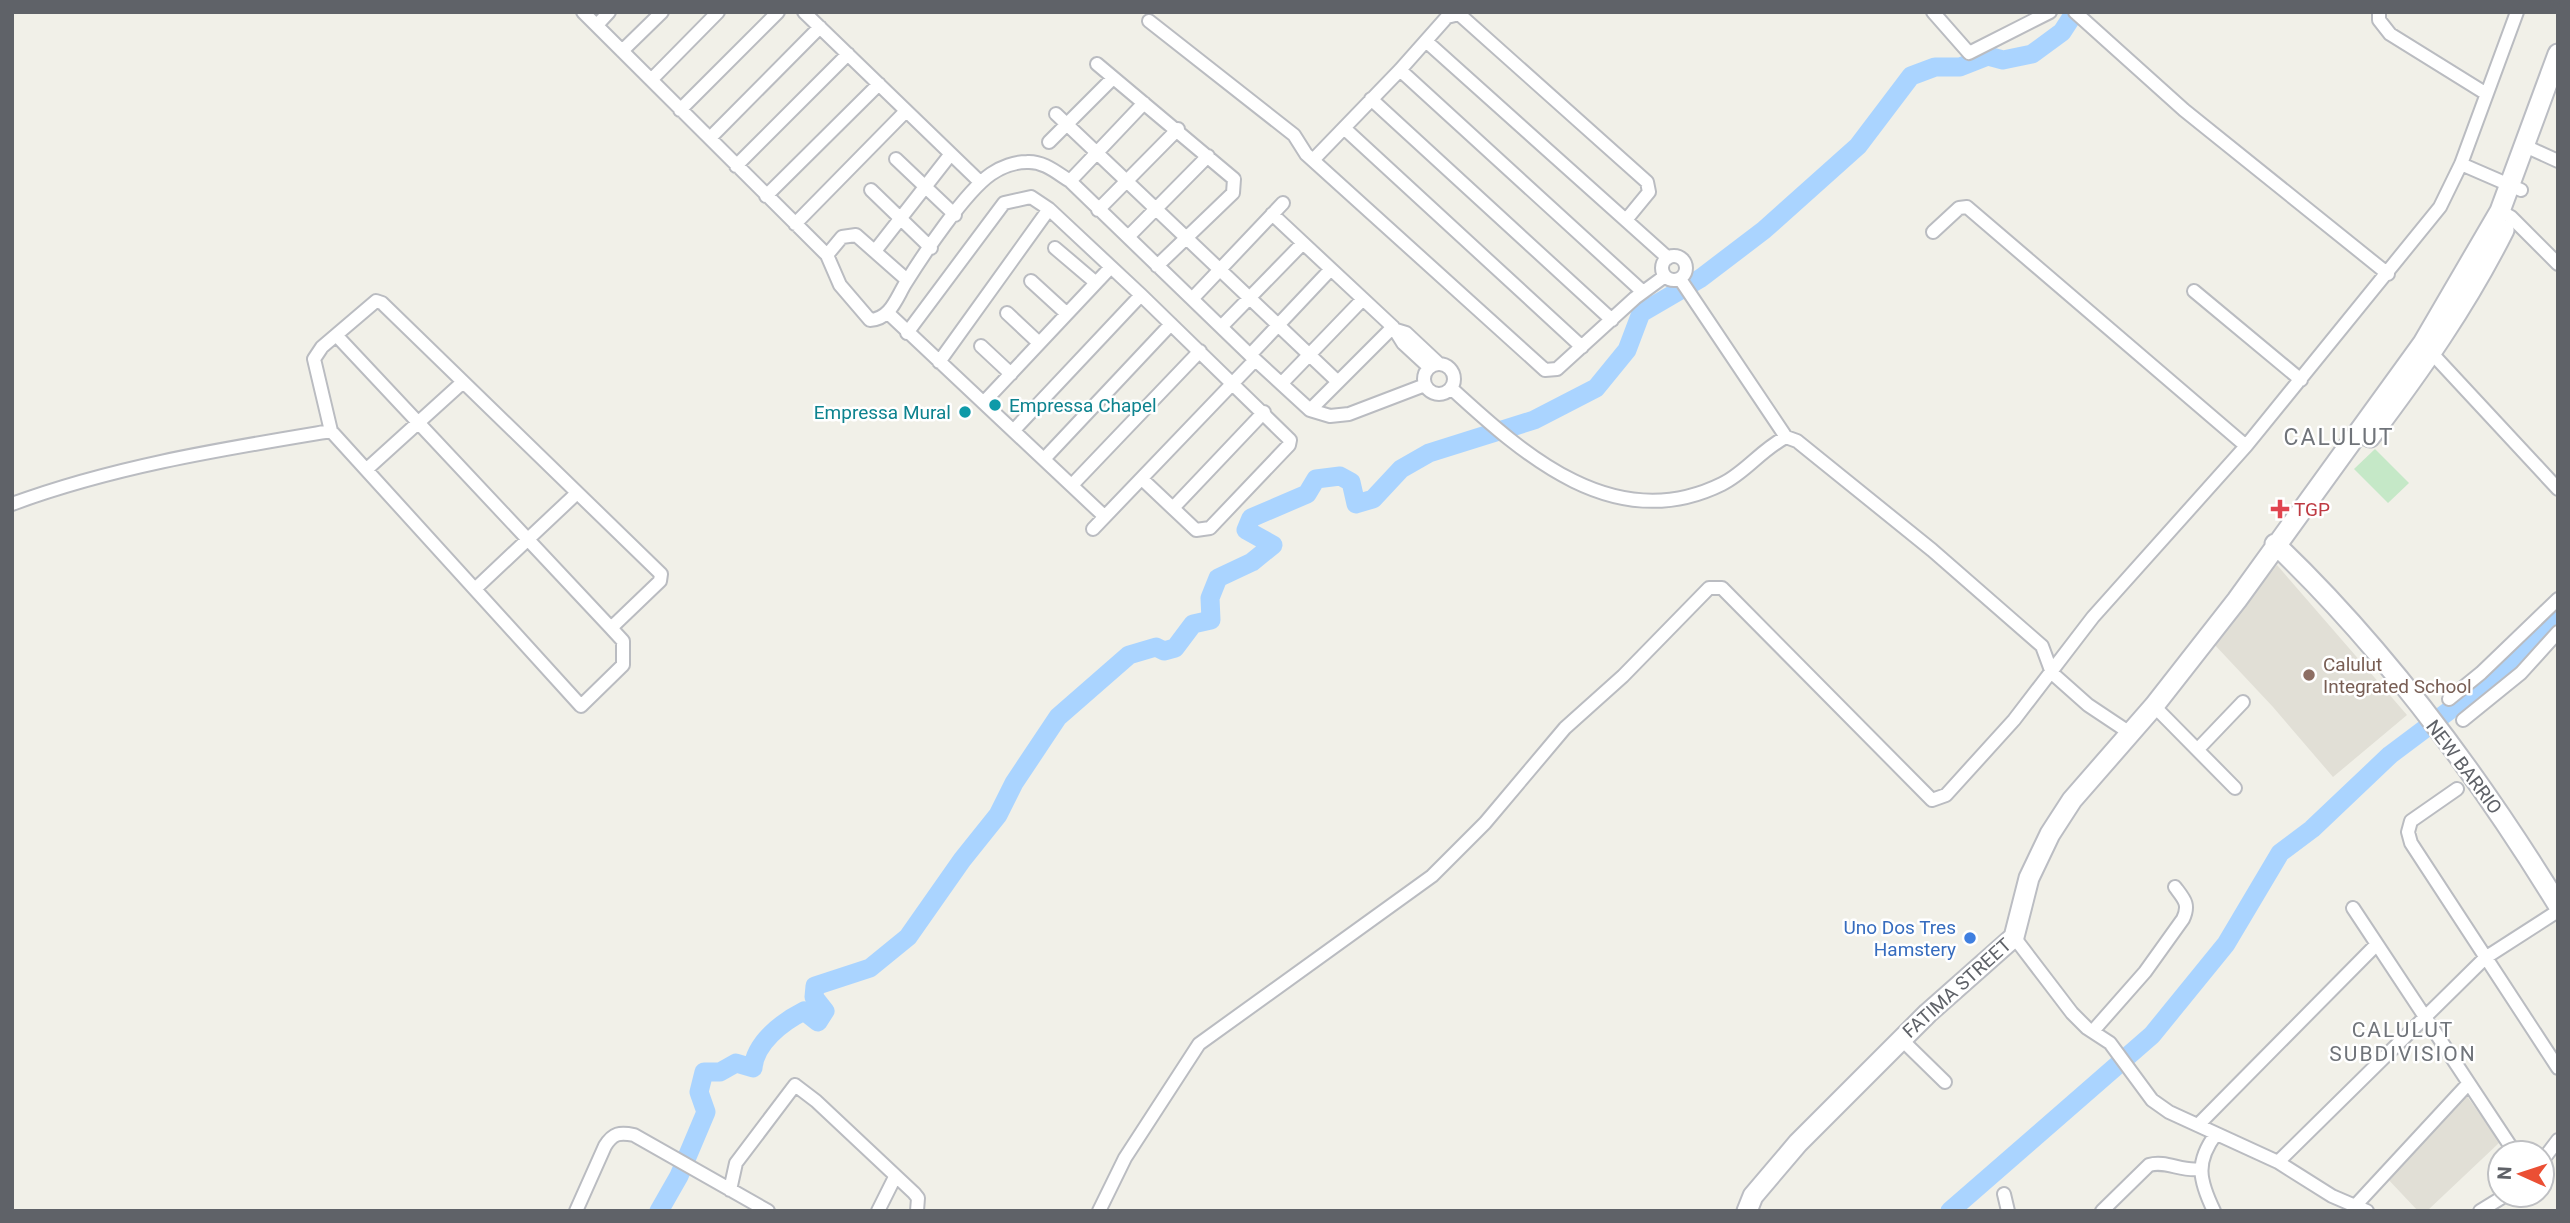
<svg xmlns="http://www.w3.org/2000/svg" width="2570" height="1223" viewBox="0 0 2570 1223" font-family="Roboto,sans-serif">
	<rect width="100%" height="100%" fill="#f1f0e8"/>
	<path fill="#e1dfd6" d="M2277,565L2407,715L2333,777L2273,707L2213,643Z
		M2466,1095L2500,1142L2427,1211H2418L2385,1176Z"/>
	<path fill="#c5e8c7" d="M2375,449L2409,483L2388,503L2354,469Z"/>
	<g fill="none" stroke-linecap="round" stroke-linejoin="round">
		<path stroke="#aad4ff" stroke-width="19" d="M659,1211L679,1176L706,1112L699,1092L704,1072H720L736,1063L753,1068C755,1043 782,1022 804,1011L818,1022L825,1011L814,997L815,986L870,968L908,937L962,860L998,815L1014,783L1058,717L1129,655L1156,647L1164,651L1175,648L1193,624L1211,620L1210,598L1218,578L1252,562L1273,545L1246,530L1251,518L1307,494L1316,479L1340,476L1351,482L1356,504L1373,499L1401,469L1429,453L1534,420L1596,388L1627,350L1641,313L1701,278L1764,230L1858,146L1911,76L1935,67H1960L1988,56L2003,60L2032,54L2062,32L2075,12
			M1950,1211L2152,1035L2226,944L2280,853L2312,829L2390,755L2486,683L2558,621"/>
		<g stroke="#babcc1" stroke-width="16">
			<path id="street" d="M583,12L827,255L840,285L870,320C890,319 896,299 905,284C923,255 965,192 991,174C1001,167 1015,162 1027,162C1044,161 1057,173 1070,181L1250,355L1310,410L1330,416L1349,414L1425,385
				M804,12L980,182
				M1933,12L1969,53L2050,12
				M2075,12L2184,110L2388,274
				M2379,12V20L2390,34L2485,93
				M1149,21L1294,135L1306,154L1545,370L1557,369L1635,298L1665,276
				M597,25L609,12
				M1427,42L1668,258
				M622,51L662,12
				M1097,64L1234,179L1233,193L1157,266
				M1400,70L1643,292
				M652,79L718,12
				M1371,99L1612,320
				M680,110L778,12
				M1056,114L1338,382
				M1344,128L1582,347
				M710,138L820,27
				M1049,142L1113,78
				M2525,146L2558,161
				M896,159L955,215
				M1314,159L1400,70L1447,17L1459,14L1647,182L1649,192L1626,220
				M2461,164L2521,190
				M736,166L848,54
				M1070,181L1144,103
				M871,190L931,248
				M766,196L879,84
				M1098,210L1178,129
				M2500,211L2511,217L2558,264
				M1272,214L1393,327L1403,343L1429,367
				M795,224L906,111
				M1933,232L1959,208L1967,207L2246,446
				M1128,237L1208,156
				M1055,248L1095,282
				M875,251L950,155
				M827,255L842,237L856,235L907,280
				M1662 268a12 12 0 1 1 24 0a12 12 0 1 1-24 0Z
				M1680,279L1786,437
				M1031,281L1066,313
				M2194,291L2301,380
				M1192,299L1283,203
				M376,301L382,303L661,574L660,581L611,628L623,641V665L581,706L331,431L314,359L322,347Z
				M888,313L1104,516
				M1007,313L1039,343
				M1222,326L1303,243
				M1396,330L1406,333L1438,363
				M907,333L1004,203L1031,197L1049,209L1141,295L1290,440L1289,445L1210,528L1196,530L1142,479
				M336,335L611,628
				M981,346L1011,374
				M2427,348L2558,489
				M1250,355L1331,269
				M939,362L1049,209
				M1424 379a15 15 0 1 1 30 0a15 15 0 1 1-30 0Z
				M1282,383L1363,299
				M1451,388C1524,455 1615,537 1722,484C1745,473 1762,449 1786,437L1797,441L1932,550L2042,646L2052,673L2088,705L2130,733
				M985,401L1111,267
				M1310,410L1393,327
				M1014,430L1141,295
				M1044,459L1171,324
				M367,469L463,382
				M1072,485L1200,351
				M12,504C115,466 223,449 331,431
				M1173,508L1264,412
				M1093,529L1255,360
				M475,589L577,493
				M2449,699L2481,673L2558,599
				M2154,706L2235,788
				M2463,720L2521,673L2558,632
				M2198,749L2243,702
				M2457,789L2411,821L2408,832L2411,843L2558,1068
				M2353,908L2515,1153
				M2014,937L2072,1013L2087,1028L2110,1043L2152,1100L2169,1112L2278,1162L2332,1196L2367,1211
				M2093,1031L2145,972L2183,919C2190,904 2184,899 2175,887
				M1901,1039L1945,1082
				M2198,1125L2376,945
				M2542,1161L2558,1140
				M2278,1162L2485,958L2558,911
				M730,1190L736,1163L795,1085L816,1101L914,1193L918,1198L917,1211
				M2004,1194L2008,1211
				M2355,1206L2468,1084
				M576,1211L605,1146C613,1133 620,1132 634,1135L768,1211
				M878,1211L895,1177
				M1099,1211L1125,1158L1199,1044L1432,876L1485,823L1565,728L1623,676L1709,588H1722L1932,800L1946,795L2014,720L2093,617L2246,446L2440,207L2461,164L2517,12
				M2102,1211L2149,1165C2166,1160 2182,1172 2200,1169
				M2214,1211C2199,1180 2195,1162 2216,1134
				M2480,1211L2506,1195"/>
		</g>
		<g stroke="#bbbdc3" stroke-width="23">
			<path id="secondary" d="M2370,437C2420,371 2467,304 2504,230
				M2275,544C2383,647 2480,778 2558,905
				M1747,1211L1753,1196L1798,1143L1928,1013L2014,937L2029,878L2050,834L2072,800L2154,706L2237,600L2423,343L2500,211L2558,54"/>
		</g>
		<use href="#street" stroke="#fff" stroke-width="12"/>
		<use href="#secondary" stroke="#fff" stroke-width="19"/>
	</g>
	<g fill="#0f9aa8" stroke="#fff" stroke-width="2.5">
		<circle cx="995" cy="405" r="7"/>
		<circle cx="965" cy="412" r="7"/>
	</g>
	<path fill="#e0444e" stroke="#fff" stroke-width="2.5" d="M2276.5 498.5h7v7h7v7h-7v7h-7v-7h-7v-7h7z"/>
	<circle fill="#8d6e63" stroke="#fff" stroke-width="2.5" cx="2309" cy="675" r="7"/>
	<circle fill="#3f7fe0" stroke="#fff" stroke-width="2.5" cx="1970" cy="938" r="7"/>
	<g text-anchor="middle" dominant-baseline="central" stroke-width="5" stroke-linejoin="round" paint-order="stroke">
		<g font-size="19" fill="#0d838f" stroke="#fff" text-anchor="start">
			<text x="1009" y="405">Empressa Chapel</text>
			<text x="951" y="412" text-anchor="end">Empressa Mural</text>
		</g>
		<g font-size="19" fill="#be3a42" stroke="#fff" text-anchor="start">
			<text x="2294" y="509">TGP</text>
		</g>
		<g font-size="19" fill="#785e54" stroke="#fff" text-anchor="start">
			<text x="2323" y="664">Calulut<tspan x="2323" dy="22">Integrated School</tspan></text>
		</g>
		<g font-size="19" fill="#5f6268" stroke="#fff">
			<text transform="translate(2464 767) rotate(53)">NEW BARRIO</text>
			<text transform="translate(1957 988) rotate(-42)">FATIMA STREET</text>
		</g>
		<g font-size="19" fill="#366cbe" stroke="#fff" text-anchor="end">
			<text x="1956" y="927">Uno Dos Tres<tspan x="1956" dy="22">Hamstery</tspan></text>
		</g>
		<g font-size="21" letter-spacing="2" fill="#70747a" stroke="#fff">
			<text x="2403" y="1030">CALULUT<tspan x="2403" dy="24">SUBDIVISION</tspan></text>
		</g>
		<g font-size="23" letter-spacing="2" fill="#70747a" stroke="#fff">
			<text x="2339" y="437">CALULUT</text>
		</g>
	</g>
	<rect width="2570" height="1223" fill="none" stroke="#5f6268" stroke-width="28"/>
	<g transform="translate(2521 1174) rotate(273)"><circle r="33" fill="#ffffff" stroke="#bfc0c3" stroke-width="2"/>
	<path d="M0-5L12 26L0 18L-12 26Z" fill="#eb4f34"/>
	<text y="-10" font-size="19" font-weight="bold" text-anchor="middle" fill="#5f6268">N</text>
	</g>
</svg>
